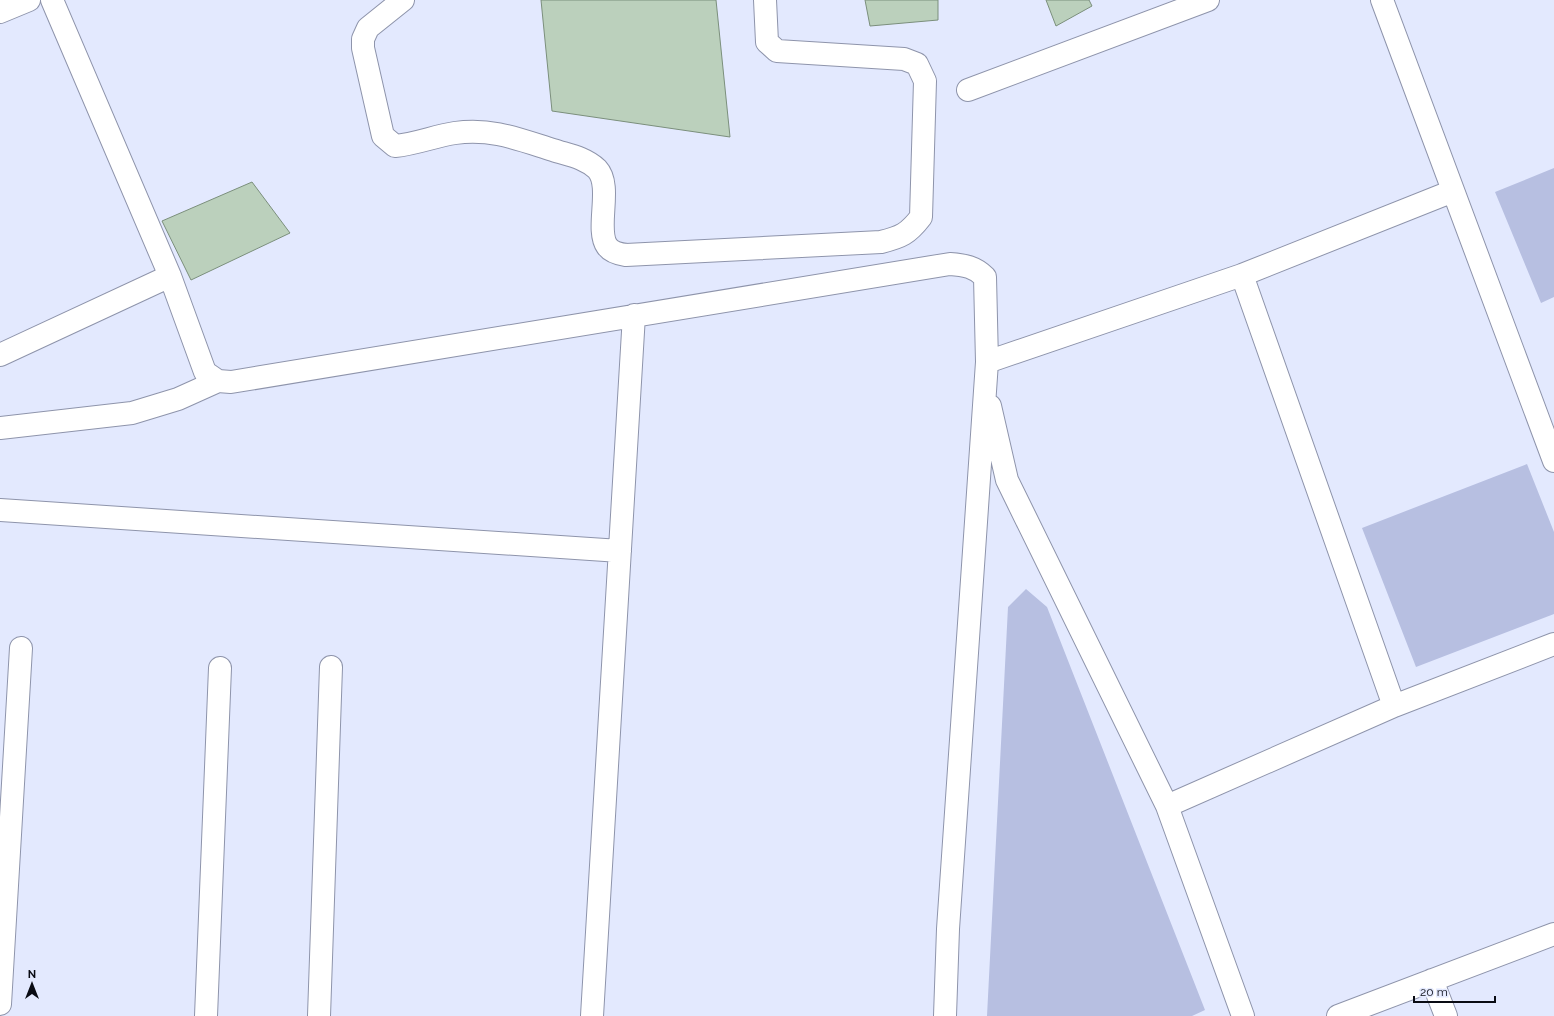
<svg xmlns="http://www.w3.org/2000/svg" width="1554" height="1016" viewBox="0 0 1554 1016" font-family="Raleway,sans-serif">
	<rect width="100%" height="100%" fill="#e3e9fe"/>
	<path fill="#b7bfe1" d="M1554,168V297L1541,303L1495,192Z
		M1527,464L1554,532V614L1416,667L1362,528Z
		M1026,589L1047,607L1205,1010L1192,1016H987L1008,607Z"/>
	<path fill="#bbd0bc" stroke="#7b8f7c" d="M541,0H716L730,137L552,111Z
		M865,0H938V20L870,26Z
		M1046,0H1089L1092,6L1056,26Z
		M252,182L290,233L191,280L162,221Z"/>
	<g fill="none" stroke-linecap="round" stroke-linejoin="round">
		<g stroke="#8e94ab" stroke-width="24">
			<path id="minor" d="M52,0L170,276L205,372L218,381L231,382L950,264C965,265 975,267 985,277L987,362L948,929L945,1016
				M403,0L368,28L363,39V48L383,136L395,146C416,144 435,136 455,133C492,128 518,139 553,150C568,155 584,157 597,169C613,186 595,229 607,246C611,252 619,254 626,255L881,242C901,237 908,234 921,217L925,81L917,64L904,59L777,51L767,42L765,0
				M1382,0L1554,461
				M0,12L29,0
				M968,90L1208,0
				M0,355L170,276
				M987,362L1242,275L1453,191
				M990,406L1007,480L1167,806L1394,706L1242,275
				M0,428L132,413L178,399L218,381
				M0,510L620,551
				M1394,706L1554,644
				M1167,806L1243,1016
				M1432,980L1446,1016
				M0,1004L21,648
				M206,1016L220,668
				M319,1016L331,667
				M592,1016L634,315
				M1338,1016L1554,934"/>
		</g>
		<use href="#minor" stroke="#fff" stroke-width="22"/>
	</g>
	<g transform="translate(32 984)" stroke="#e3e9fe" stroke-width="3" paint-order="stroke">
	<path d="M0-3L7 15L0 10L-7 15Z" fill="#090b13"/>
	<text y="-6" font-size="11" font-weight="bold" text-anchor="middle" fill="#090b13">N</text>
	</g>
	<path d="M1414 996v6h81v-6" fill="none" stroke="#090b13" stroke-width="2"/>
	<text x="1420" y="996" font-size="12" fill="#090b13" stroke="#e3e9fe" stroke-width="3" paint-order="stroke">20 m</text>
</svg>
